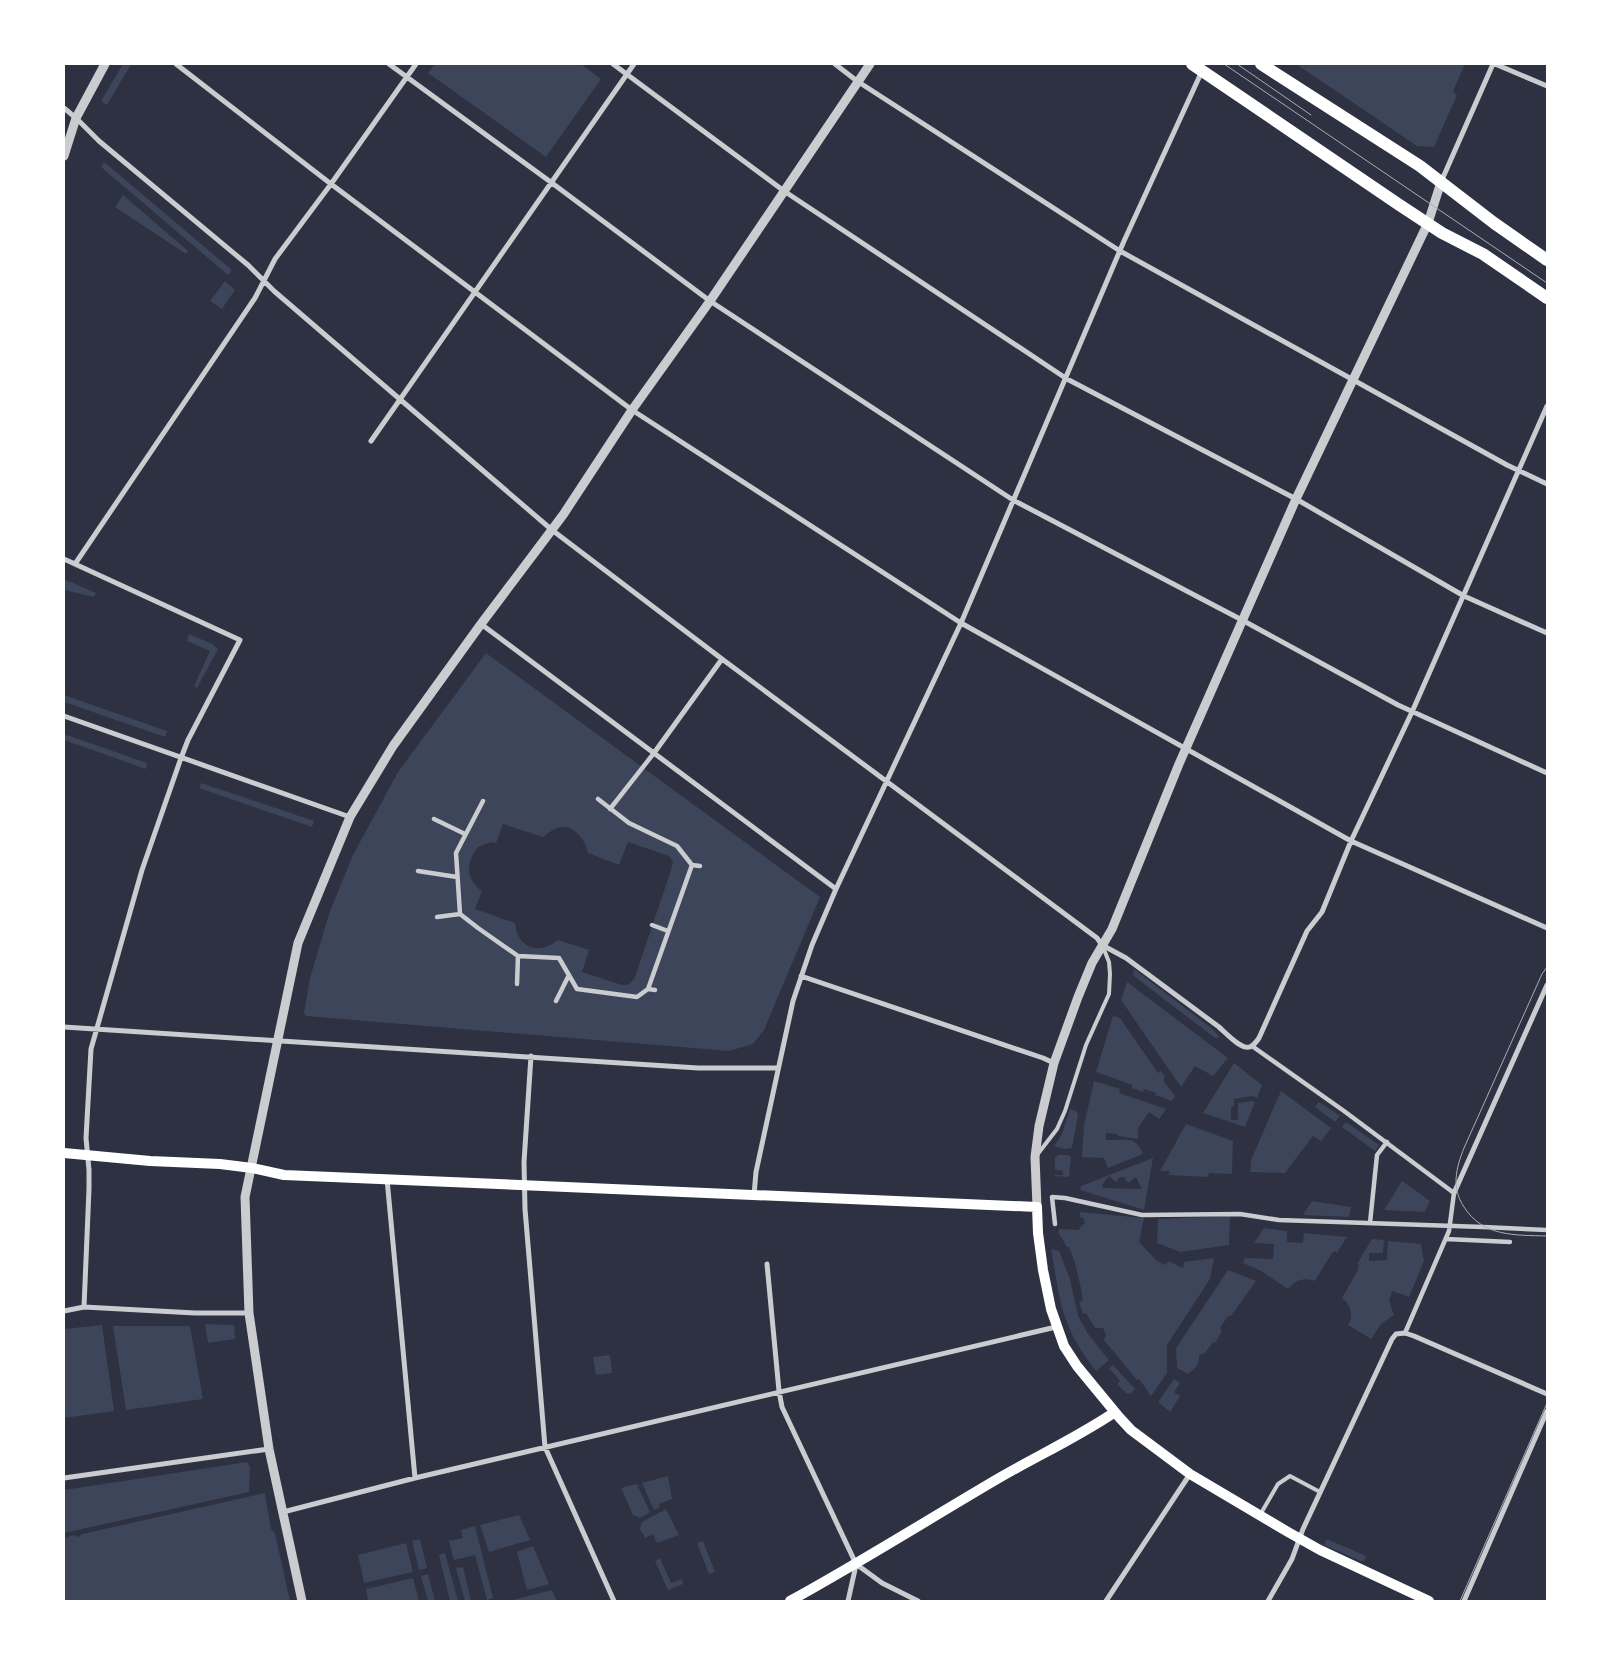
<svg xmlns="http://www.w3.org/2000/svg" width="1611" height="1665" viewBox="0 0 1611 1665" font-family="'Noto Serif',serif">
	<rect width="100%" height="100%" fill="#2d3142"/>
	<path fill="#3c4559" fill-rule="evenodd" d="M123,64H130V66L107,105L101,101Z
		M435,64H581L601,79L546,157L428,73Z
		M1296,64H1465L1453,91L1457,95L1434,147L1417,146Z
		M104,162L232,270L228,275L101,167Z
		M123,195L188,251L186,254L115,207Z
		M225,281L235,290L222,309L210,301Z
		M64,579L96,593L94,597L64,590Z
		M189,634L212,644L218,649L197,688L194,686L210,651L187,641Z
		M486,653L820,897L764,1030L753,1044L729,1051L306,1016L304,1013L310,978L330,911L353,855L398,772ZM503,824L543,837C547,834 552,830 557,828C573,823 585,839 588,853L619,865L628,842L669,856L673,862L671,870L635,977C632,982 629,986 622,985L582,972L589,950L558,940C555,942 551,945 548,946C530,954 516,940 515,923L475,909L482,891C465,879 466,862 478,847L491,842L496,843Z
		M64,695L167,731L165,737L64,702Z
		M64,734L147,763L146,769L64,740Z
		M201,783L314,821L312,827L199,788Z
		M1134,969L1210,1027L1220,1037L1215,1038L1135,977L1133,975Z
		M1127,982L1228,1058L1213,1076L1195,1066L1181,1087L1121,1000Z
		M1113,1016L1120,1018L1158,1073L1161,1071L1165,1077L1163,1080L1175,1096L1172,1101L1155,1095L1156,1093L1144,1089L1143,1092L1132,1088V1085L1096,1072Z
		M1234,1063L1262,1085L1257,1098L1252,1096L1234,1099V1106L1231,1107V1120H1238V1103L1252,1101L1255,1102L1245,1127L1203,1113Z
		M1094,1081L1120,1089L1119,1093L1166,1109L1159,1119L1149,1112L1138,1128V1139L1118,1136V1134L1106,1133V1140C1123,1141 1135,1134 1143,1154L1108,1168L1104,1158L1082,1157L1084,1125Z
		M1281,1091L1331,1128L1321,1141L1313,1136L1285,1173L1250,1172L1251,1160Z
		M1319,1102L1340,1116L1335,1122L1315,1107Z
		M1070,1109L1076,1111L1078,1115L1072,1148L1065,1149L1054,1146L1062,1134Z
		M1346,1122L1379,1145L1375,1151L1342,1127Z
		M1186,1124L1233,1141L1232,1174L1209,1173L1208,1177L1169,1175V1171H1160Z
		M1058,1155H1069L1071,1158L1069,1177L1054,1176L1055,1175H1063V1171L1055,1170V1158Z
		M1153,1158L1144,1210L1080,1190L1081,1186ZM1109,1176L1116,1182L1120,1177H1124L1128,1183L1136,1177L1142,1189L1103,1188L1102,1185Z
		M1402,1181L1430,1201L1425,1212L1384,1210Z
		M1312,1201L1351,1207L1349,1217L1303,1215Z
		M1080,1212L1144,1218L1139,1242L1157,1261L1166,1265L1168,1261L1183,1268L1184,1262L1214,1258L1210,1279L1167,1345V1373L1151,1396L1139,1379L1137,1380L1104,1340L1106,1335L1103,1328H1095L1086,1313L1083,1314L1079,1302L1083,1301C1080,1282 1076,1264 1069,1247H1067L1058,1232L1059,1229L1079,1230L1080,1227L1085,1223L1083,1218L1080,1217Z
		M1230,1216L1229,1245L1180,1252L1157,1243L1158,1219Z
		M1264,1228L1287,1231V1242L1303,1243L1304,1233L1347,1237L1337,1253L1335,1251L1332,1253L1315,1281C1304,1277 1295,1280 1288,1289L1261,1271L1243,1263L1245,1258L1273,1259L1274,1244L1254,1243Z
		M1372,1239L1384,1240L1383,1253H1369V1261L1387,1260L1388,1241L1421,1244L1424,1261L1409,1297L1392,1291L1389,1301L1394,1315L1381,1324L1371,1339L1348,1325C1354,1315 1351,1305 1342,1298L1358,1270L1359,1265L1357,1264Z
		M1051,1249L1059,1251L1070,1279L1078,1316L1088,1334L1109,1360L1096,1371C1085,1357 1075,1342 1068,1325C1058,1301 1056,1274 1051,1249Z
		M1228,1270L1256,1281L1231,1316H1228L1220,1328L1222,1331L1215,1343L1213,1342L1205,1353L1199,1355C1200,1366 1194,1369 1188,1374L1177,1368L1176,1348Z
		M205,1324L234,1325L235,1339L208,1343Z
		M102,1325L114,1411L64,1418V1329Z
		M113,1326H190L203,1399L126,1410Z
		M610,1355L612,1373L596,1375L593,1357Z
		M1113,1365L1135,1389L1130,1394L1126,1393L1117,1384L1120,1381L1109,1368Z
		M1174,1379L1180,1383L1174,1392L1180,1396L1170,1412L1158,1402Z
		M247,1462L250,1467L249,1492L64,1533V1490Z
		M668,1476L672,1499L659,1504L660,1507L654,1510L642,1483Z
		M637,1484L650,1512L640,1518L633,1515L621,1488Z
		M265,1493L271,1529L275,1533L290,1601H64V1538L73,1535L78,1537L82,1534Z
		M666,1509L679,1535L657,1543L653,1534L645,1538L640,1529L642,1522Z
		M519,1515L530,1540L489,1552L480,1525Z
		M475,1526L493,1598L487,1600L475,1555L454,1560L449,1541L463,1538L461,1530Z
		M420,1539L427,1568L419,1570L412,1541Z
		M1326,1540H1329L1366,1556L1364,1561H1361L1324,1545Z
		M703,1541L715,1572L709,1574L697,1543Z
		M406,1543L413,1572L364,1583L358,1555Z
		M533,1546L549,1584L527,1590L517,1552Z
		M445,1553L458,1601H450L439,1555Z
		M660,1558L671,1583L682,1579L683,1584L668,1590L655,1561Z
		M463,1567L471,1601H465L456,1568Z
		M428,1574L435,1601H428L421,1576Z
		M413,1578L419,1601H368L366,1589Z
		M552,1590L557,1601H509Z"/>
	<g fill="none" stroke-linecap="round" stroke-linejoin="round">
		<path stroke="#caccd0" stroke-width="4" d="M1037,1155L1057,1129L1065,1111L1086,1045L1109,994L1110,974L1109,962L1103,947
			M1260,1515L1278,1484L1290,1476L1320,1492"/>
		<path stroke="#caccd0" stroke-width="4.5" d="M598,799L629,823L677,846L692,865
			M483,801L456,853L460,914L478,928L518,956L559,958L577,989L637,997L648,989
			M610,809L654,753
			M434,819L465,834
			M418,871L457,877
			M437,917L460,914
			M652,925L668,931
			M517,984L518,956
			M655,990L648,989L692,865L700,866
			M556,1001L569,975
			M1252,1046L1344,1111L1454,1193L1449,1231L1405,1333
			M1370,1223L1377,1155L1387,1142
			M1055,1224L1052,1197L1065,1198L1142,1215L1240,1214L1279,1220L1483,1227L1547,1230
			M1446,1239L1510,1242"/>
		<path stroke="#caccd0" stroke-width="5" d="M176,64L331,184L632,410L961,623L1351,841L1547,928
			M389,64L552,183L710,301L1013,500L1242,620L1398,705L1547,773
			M613,64L784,191L1067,379L1296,499L1464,596L1547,633
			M835,64L857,81L1120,251L1507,465L1547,484
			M1495,64L1547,86
			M64,108L76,118L99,141L248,265L274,291L552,530L722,659L1097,938L1102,945L1126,958L1219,1027C1226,1033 1241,1050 1250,1047C1254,1045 1257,1041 1259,1038L1307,931L1322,912L1351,841L1412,712L1547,406
			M1441,182L1493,64
			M371,441L634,64
			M64,559L240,640L188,740L181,758L142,870L91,1049L86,1138L89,1170V1189L84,1307
			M75,564L255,298L275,259L331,184L416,64
			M481,624L836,889
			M64,716L350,817
			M654,753L722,659
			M801,976L1043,1058L1054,1063
			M64,1027L698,1068H777
			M531,1056L524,1162L525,1209L545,1447L614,1601
			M387,1179L415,1478
			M1454,1193L1547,985
			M754,1195L756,1172L793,1001L812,945L836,889L961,623L1124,241L1202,71
			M767,1264L779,1391L782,1407L856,1564L882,1583L918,1601
			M64,1311L84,1307L195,1313H249
			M64,1478L269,1449
			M283,1512L415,1478L1056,1327
			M848,1601L856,1565
			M1106,1601L1190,1474
			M1268,1601L1292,1559L1303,1529L1392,1339L1396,1334L1405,1333L1414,1336L1547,1394
			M1464,1601L1547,1411"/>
		<path stroke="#caccd0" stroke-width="9" d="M64,156L76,118L105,64
			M1037,1207L1035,1157L1039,1126L1054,1063L1078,997L1092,963L1112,929L1179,764L1296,499L1428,223L1441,182
			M302,1601L269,1449L249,1313L245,1197L298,943L350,817L393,746L481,624L563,515L632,410L710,301L870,64"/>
		<path stroke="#fff" stroke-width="10" d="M64,1153L150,1161L220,1164L252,1168L284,1175L1037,1207L1038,1233L1043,1270L1051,1309L1064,1346L1077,1366L1119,1417L1131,1430L1190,1474L1288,1532L1320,1550L1429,1601
			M790,1601C861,1562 929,1519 999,1478C1037,1456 1078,1437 1115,1412"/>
		<path stroke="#fff" stroke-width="12" d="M1192,64L1398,204L1442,233L1483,254L1547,298
			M1261,64L1420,166L1494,223L1547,260"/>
		<path stroke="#abadb3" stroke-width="1" d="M1224,64L1547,283
			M1237,64L1311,115
			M1547,967L1542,974L1464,1148C1456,1168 1451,1188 1464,1207C1483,1237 1515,1235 1547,1236
			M1460,1601L1547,1403"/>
	</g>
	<rect width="1611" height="1665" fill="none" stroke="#ffffff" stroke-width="130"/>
</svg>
